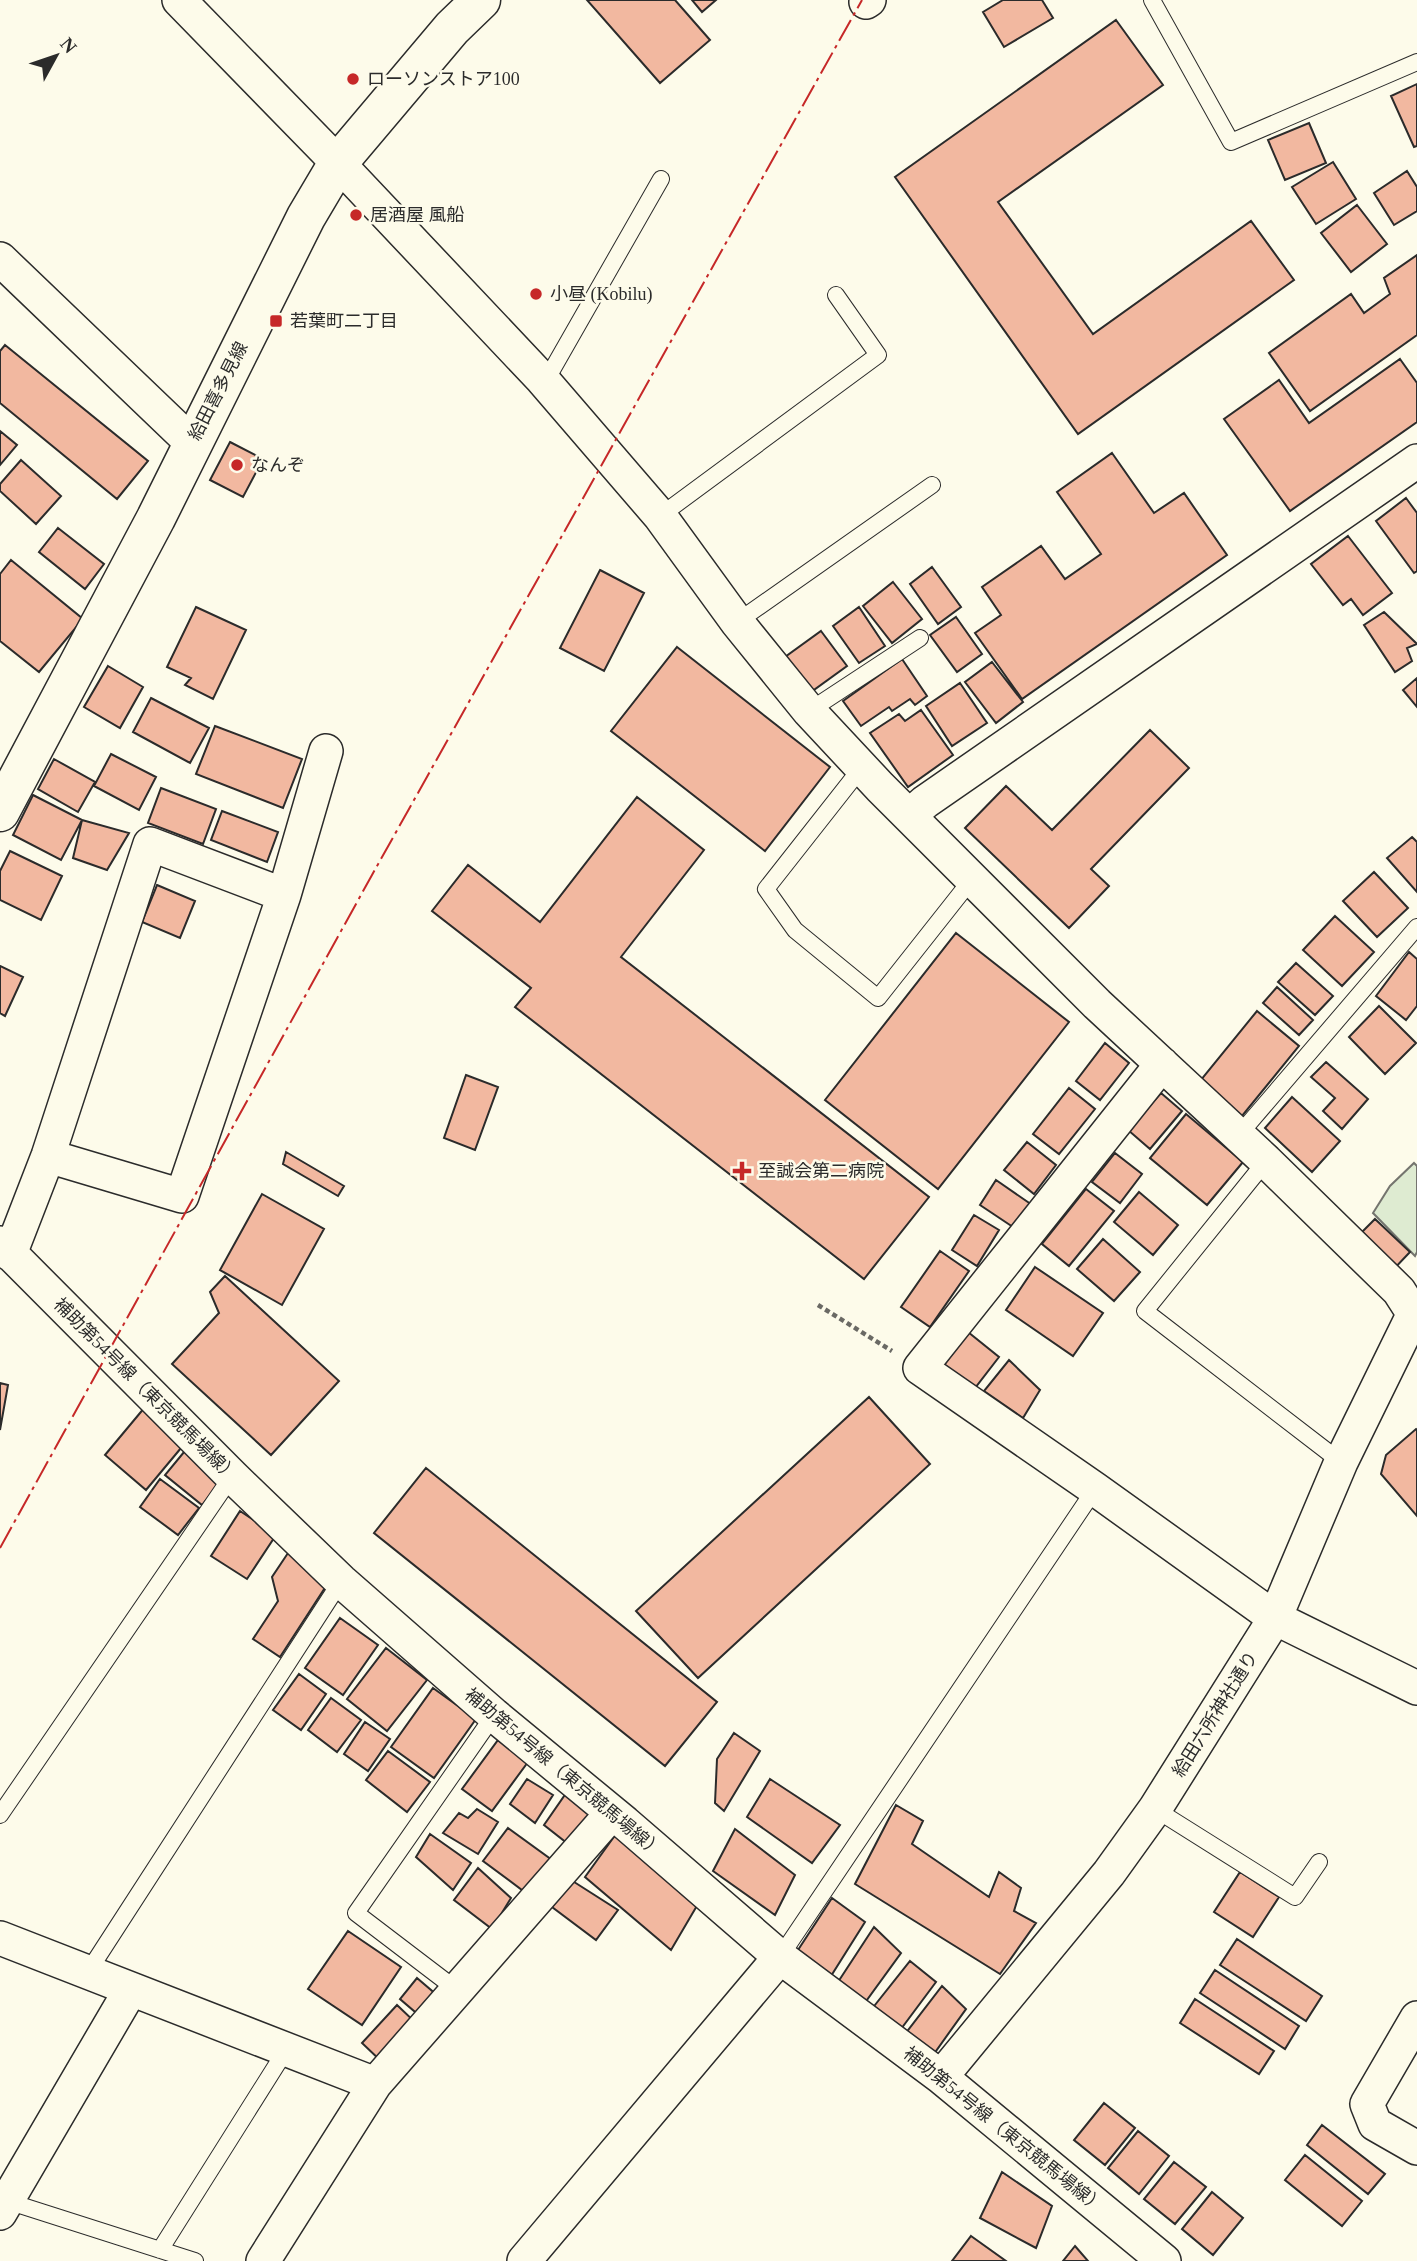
<svg xmlns="http://www.w3.org/2000/svg" width="1417" height="2261" viewBox="0 0 1417 2261" font-family="'Times New Roman','Noto Sans JP',serif">
	<rect width="100%" height="100%" fill="#fdfbea"/>
	<path fill="#deebd1" stroke="#74746e" stroke-width="2" d="M1414,1163L1417,1166V1252L1415,1256L1373,1213L1390,1186Z"/>
	<path fill="#f2b8a0" stroke="#2b2b2b" stroke-width="2" d="M587,0H675L710,40L660,83Z
		M692,0H716L702,12Z
		M1003,0H1042L1053,18L1004,47L983,12Z
		M1116,20L1163,85L998,202L1093,334L1251,221L1294,280L1078,434L895,177Z
		M1417,84V146L1414,147L1391,96Z
		M1309,123L1326,163L1285,180L1268,140Z
		M1333,162L1356,199L1316,224L1292,187Z
		M1407,171L1417,187V211L1394,225L1374,193Z
		M1357,205L1387,244L1351,272L1321,233Z
		M1417,255V335L1310,411L1269,353L1351,294L1364,313L1390,294L1384,278Z
		M5,345L148,461L117,499L0,403V351Z
		M1400,359L1417,383V422L1290,511L1224,419L1279,380L1309,423Z
		M0,431L17,445L0,465Z
		M230,442L263,459L243,497L210,480Z
		M1112,453L1154,513L1184,493L1227,555L1022,699L975,633L1001,615L982,587L1041,546L1065,579L1101,554L1057,492Z
		M21,460L61,496L36,524L0,491V484Z
		M1406,498L1417,513V571L1414,573L1376,521Z
		M58,528L104,564L85,589L39,552Z
		M1348,536L1392,593L1363,615L1351,599L1343,605L1311,564Z
		M11,560L83,619L39,672L0,641V574Z
		M932,567L961,607L938,624L910,584Z
		M600,570L644,593L604,671L560,648Z
		M893,582L922,619L892,643L863,606Z
		M196,607L246,630L213,699L185,685L191,678L167,667Z
		M859,607L885,646L859,663L833,626Z
		M1384,612L1417,644L1407,648L1412,661L1395,672L1364,625Z
		M956,617L982,654L957,672L930,635Z
		M821,631L847,666L811,692L785,657Z
		M677,647L830,767L765,851L611,731Z
		M902,659L927,696L915,705L910,699L892,711L889,707L861,726L843,701Z
		M992,662L1023,702L996,723L965,682Z
		M108,666L143,687L120,728L84,707Z
		M1417,678V707L1403,690Z
		M960,683L987,723L952,746L926,706Z
		M151,698L209,728L190,763L133,732Z
		M921,710L953,755L908,787L870,733L899,714L905,721Z
		M215,726L302,759L283,808L196,774Z
		M1150,730L1189,768L1091,869L1109,886L1069,928L965,828L1006,786L1052,830Z
		M111,754L156,777L139,810L94,786Z
		M54,759L95,782L78,812L38,789Z
		M161,788L216,809L203,844L148,823Z
		M33,795L82,820L61,860L13,835Z
		M637,797L704,850L621,957L929,1197L864,1279L515,1007L531,988L432,911L468,865L540,922Z
		M222,811L278,832L267,862L211,840Z
		M82,820L129,833L107,870L73,858Z
		M1412,837L1417,842V892L1387,858Z
		M10,851L62,876L41,920L0,900V871Z
		M1374,872L1408,908L1377,937L1343,901Z
		M157,885L195,901L180,938L142,922Z
		M1335,916L1374,952L1342,986L1303,950Z
		M956,933L1069,1022L938,1189L825,1100Z
		M1409,952L1417,959V1006L1406,1020L1376,996Z
		M1296,963L1333,996L1315,1015L1278,982Z
		M0,966L23,977L5,1016L0,1013Z
		M1277,987L1313,1020L1299,1035L1263,1003Z
		M1379,1006L1416,1043L1385,1074L1349,1037Z
		M1257,1011L1299,1046L1242,1116L1200,1081Z
		M1105,1043L1129,1063L1100,1100L1076,1081Z
		M1326,1062L1368,1099L1342,1129L1323,1111L1335,1098L1311,1077Z
		M466,1075L498,1087L475,1150L444,1138Z
		M1069,1088L1095,1109L1059,1154L1033,1134Z
		M1161,1093L1182,1111L1150,1149L1128,1130Z
		M1292,1097L1340,1141L1312,1172L1265,1128Z
		M1186,1114L1243,1162L1207,1205L1150,1158Z
		M1027,1142L1056,1165L1034,1194L1004,1170Z
		M286,1152L344,1186L338,1196L283,1164Z
		M1115,1153L1142,1174L1120,1203L1092,1182Z
		M996,1180L1035,1207L1019,1231L980,1205Z
		M1086,1189L1114,1211L1069,1266L1042,1244Z
		M1139,1192L1178,1225L1153,1255L1114,1222Z
		M262,1194L324,1229L282,1305L220,1270Z
		M974,1215L999,1230L977,1266L952,1250Z
		M1375,1219L1410,1252L1391,1272L1357,1237Z
		M1103,1239L1140,1272L1114,1301L1077,1269Z
		M940,1251L969,1271L930,1327L901,1307Z
		M1035,1267L1103,1313L1073,1356L1006,1310Z
		M225,1276L339,1381L271,1455L172,1364L219,1313L210,1292Z
		M968,1332L999,1357L975,1388L944,1365Z
		M1009,1360L1040,1390L1023,1418L984,1391Z
		M0,1383L8,1385L0,1430Z
		M869,1397L930,1464L698,1678L636,1611Z
		M145,1407L186,1442L146,1490L105,1455Z
		M1416,1429L1417,1430V1516L1381,1474L1386,1455Z
		M189,1446L226,1475L202,1505L165,1475Z
		M426,1468L717,1702L665,1766L374,1533Z
		M160,1479L199,1508L178,1535L140,1507Z
		M240,1511L276,1535L247,1579L211,1556Z
		M288,1553L330,1580L280,1657L253,1639L278,1601L272,1577Z
		M340,1618L378,1645L343,1695L305,1668Z
		M386,1648L427,1680L387,1731L347,1699Z
		M299,1674L326,1694L301,1730L273,1710Z
		M433,1688L476,1719L434,1778L391,1747Z
		M331,1698L361,1720L337,1752L308,1730Z
		M365,1722L390,1739L368,1771L344,1754Z
		M734,1733L760,1751L724,1811L715,1803L717,1759Z
		M498,1740L528,1762L492,1811L462,1789Z
		M388,1751L430,1782L407,1812L366,1780Z
		M527,1779L553,1795L535,1823L510,1804Z
		M770,1779L840,1825L812,1863L747,1817Z
		M569,1789L594,1819L572,1847L544,1825Z
		M896,1805L923,1821L912,1844L989,1897L999,1872L1021,1888L1014,1911L1036,1923L1000,1974L855,1884Z
		M477,1809L498,1822L478,1854L443,1833L459,1813L468,1818Z
		M508,1828L552,1860L526,1893L483,1861Z
		M735,1829L795,1875L775,1915L713,1871Z
		M430,1834L471,1863L453,1890L416,1857Z
		M616,1834L698,1904L671,1950L585,1877Z
		M478,1868L511,1898L492,1929L454,1900Z
		M1240,1872L1279,1897L1253,1937L1214,1912Z
		M571,1880L618,1910L596,1940L552,1907Z
		M832,1898L865,1922L831,1976L798,1950Z
		M874,1927L901,1953L864,2004L838,1982Z
		M348,1931L401,1967L362,2025L308,1989Z
		M1237,1939L1322,1996L1306,2021L1220,1965Z
		M910,1961L936,1982L898,2033L871,2010Z
		M1215,1970L1299,2026L1285,2049L1200,1993Z
		M417,1978L438,1996L421,2017L400,1999Z
		M942,1986L966,2009L931,2058L902,2038Z
		M1195,1999L1274,2051L1259,2074L1180,2023Z
		M397,2005L418,2025L383,2063L362,2043Z
		M1104,2103L1135,2128L1105,2165L1074,2140Z
		M1322,2125L1385,2174L1368,2194L1307,2145Z
		M1138,2131L1169,2156L1139,2194L1108,2168Z
		M1305,2155L1362,2201L1342,2226L1285,2180Z
		M1174,2162L1206,2187L1175,2224L1144,2199Z
		M1002,2172L1052,2206L1036,2248L980,2218Z
		M1212,2192L1243,2218L1213,2255L1182,2229Z
		M971,2236L1006,2261H952Z
		M1075,2246L1088,2261H1063Z"/>
	<g fill="none" stroke-linecap="round" stroke-linejoin="round">
		<g stroke="#2b2b2b" stroke-width="18">
			<path id="service" d="M1152,0L1231,142L1417,62
				M542,379L552,370L661,179
				M660,516L878,355L836,295
				M737,622L932,485
				M809,711L920,638
				M862,767L766,889L795,930L878,998L972,879
				M1238,1136L1417,927
				M1266,1161L1145,1311L1341,1462
				M1155,1809L1295,1897L1319,1862
				M0,1815L232,1476
				M780,1957L1095,1489
				M88,1972L341,1581
				M457,1990L356,1913L494,1715
				M7,2201L195,2261
				M160,2250L286,2050"/>
		</g>
		<g stroke="#2b2b2b" stroke-width="36">
			<path id="minor" d="M179,0L338,163L542,379L660,516L737,622L809,711L880,787L1097,1004L1266,1161L1399,1291L1417,1319
				M866,2L869,0
				M0,259L192,443
				M909,816L925,802L1417,461
				M1162,1064L920,1368L1095,1489L1275,1618L1417,1688
				M48,1156L182,1196L284,895L326,751
				M0,1243L232,1476L341,1581L494,1715L625,1823L780,1957L941,2077L1164,2261
				M10,1254L48,1156L150,844L284,895
				M0,1938L375,2084
				M1417,2018L1367,2104L1375,2124L1417,2148
				M941,2077L1109,1873L1155,1809L1275,1618L1341,1462L1417,1307
				M0,2213L131,1989
				M263,2261L375,2084L612,1813
				M524,2261L780,1957"/>
		</g>
		<g stroke="#2b2b2b" stroke-width="41">
			<path id="tertiary" d="M0,812L156,518L306,217L338,163L452,28L481,0"/>
		</g>
		<path stroke="#6a6964" stroke-width="4.5" stroke-dasharray="5 3.5" stroke-linecap="butt" d="M818,1305L892,1351"/>
		<use href="#service" stroke="#fdfbea" stroke-width="16"/>
		<use href="#minor" stroke="#fdfbea" stroke-width="33"/>
		<use href="#tertiary" stroke="#fdfbea" stroke-width="38"/>
		<path stroke="#c62828" stroke-width="2" stroke-dasharray="24 5 3.5 5" stroke-linecap="butt" d="M0,1548L372,875L862,0"/>
	</g>
	<g fill="#c62828" stroke="#fdfbea" stroke-width="2.5">
		<circle cx="353" cy="79" r="7"/>
		<circle cx="356" cy="215" r="7"/>
		<circle cx="536" cy="294" r="7"/>
		<rect x="269" y="314" width="14" height="14" rx="3.5"/>
		<circle cx="237" cy="465" r="7"/>
		<path d="M738.5 1160.5h7v7h7v7h-7v7h-7v-7h-7v-7h7z"/>
	</g>
	<g text-anchor="middle" dominant-baseline="central" stroke-width="5" stroke-linejoin="round" paint-order="stroke">
		<g font-size="18" fill="#2b2b2b" stroke="#fdfbea" text-anchor="start">
			<text x="367" y="79">ローソンストア100</text>
			<text x="370" y="215">居酒屋 風船</text>
			<text x="550" y="294">小昼 (Kobilu)</text>
			<text x="290" y="321">若葉町二丁目</text>
			<text x="251" y="465">なんぞ</text>
			<text x="758" y="1171">至誠会第二病院</text>
		</g>
		<g font-size="18" fill="#2b2b2b" stroke="#fdfbea">
			<text transform="translate(218 391) rotate(-63)">給田喜多見線</text>
			<text transform="translate(146 1390) rotate(45)">補助第54号線（東京競馬場線）</text>
			<text transform="translate(1215 1714) rotate(-58)">給田六所神社通り</text>
			<text transform="translate(564 1773) rotate(40)">補助第54号線（東京競馬場線）</text>
			<text transform="translate(1004 2130) rotate(39)">補助第54号線（東京競馬場線）</text>
		</g>
	</g>
	<g transform="translate(56 56) rotate(50)" stroke="#fdfbea" stroke-width="5" paint-order="stroke">
	<path d="M0-5L12 26L0 18L-12 26Z" fill="#2b2b2b"/>
	<text y="-10" font-size="19" font-weight="bold" text-anchor="middle" fill="#2b2b2b">N</text>
	</g>
</svg>
